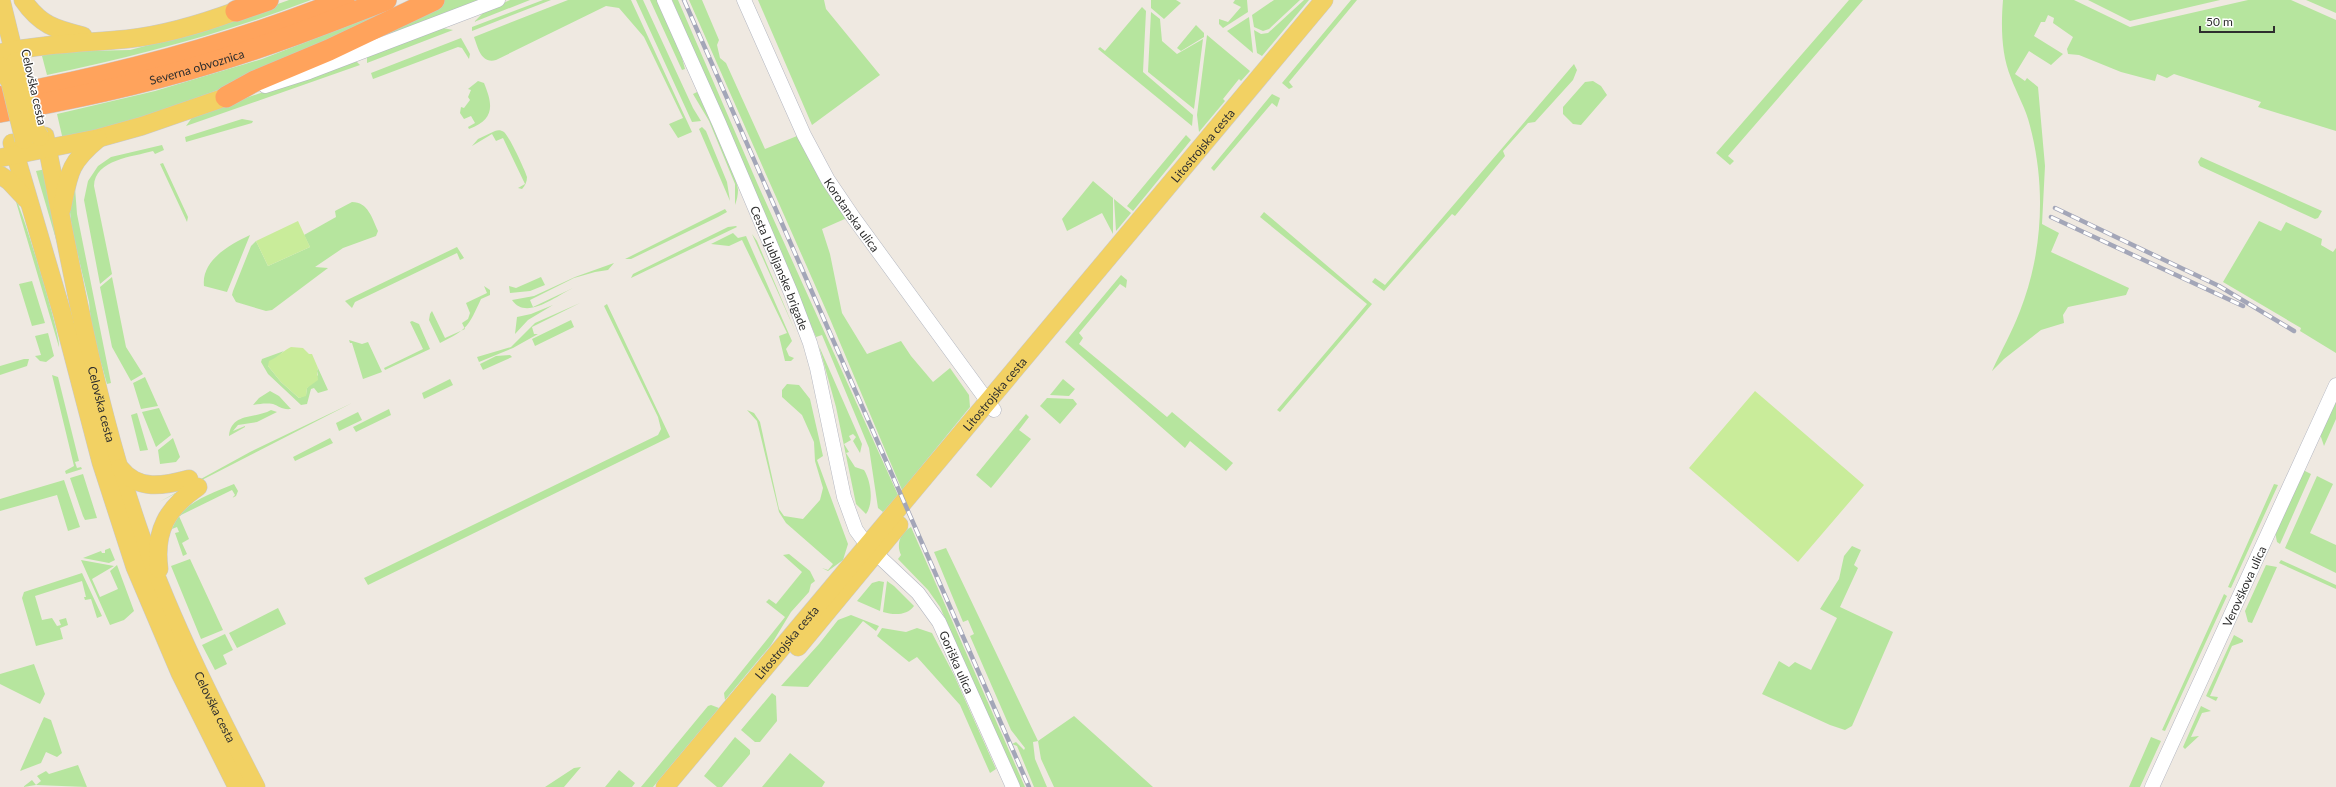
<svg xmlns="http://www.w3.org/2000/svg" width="2336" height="787" viewBox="0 0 2336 787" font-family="Lato,sans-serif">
	<rect width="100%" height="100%" fill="#efe9e1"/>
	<path fill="#b6e59e" d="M289,0H311C225,33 137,56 47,75L42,56L44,55V52L130,50L202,31Z
		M415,0L263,72L165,111L63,140L57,114L155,91L262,59Z
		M442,0H483L357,49Z
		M510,0H530L474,22L484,12Z
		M543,0H551L472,31V27Z
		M568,0H631L692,132L678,138L669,124L683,118L644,37L619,8L606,6L496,60C481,64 478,48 474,37Z
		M636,0H643L693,108L701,121L692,122Z
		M650,0H658L678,43L685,69L682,70Z
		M672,0H678L758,185L898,495L883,512L878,508L869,448L822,335L816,337Z
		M689,0H702L719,40L717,45L720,58L726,63L765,149L797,136L847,218L822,229L830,254L842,313L867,354L901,341L911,356L933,382L950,368L969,395L970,407L902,490L830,319Z
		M758,0H824L826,9L880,75L812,125Z
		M1151,0H1176L1181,3L1164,19L1151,8Z
		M1235,0H1247L1248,12L1223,28L1219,24V19L1228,22L1241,7L1233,3Z
		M1274,0H1300L1269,29L1263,31L1254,27L1252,15Z
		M1304,0H1309L1262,56L1257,53L1254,30L1261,34L1268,33Z
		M1351,0H1357L1289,82L1293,87L1289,89L1282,83Z
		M1849,0H1863L1728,156L1734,161L1730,165L1716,153Z
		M2003,0H2074L2130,27L2248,0H2291L2336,20V131L2258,107L2261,102L2174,74L2167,78L2157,74L2155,81L2121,72L2079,55L2068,54L2067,49L2073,37L2053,23L2054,18L2048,15L2045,22H2041L2034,36L2063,54L2051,65L2029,51L2015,74L2025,81L2027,78L2038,87L2045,166L2042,224L2059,233L2051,252L2129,288L2126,295L2068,307L2063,315L2064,323L2041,330L2004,359L1992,371C2001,351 2012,332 2020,311C2043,252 2046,187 2030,126C2026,109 2017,94 2011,78C2001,54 2001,25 2003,0Z
		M2088,0H2220L2130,21Z
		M2306,0H2336V13Z
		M1142,7L1146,11L1143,72L1193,115L1192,126L1098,49L1100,47L1105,51Z
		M1151,12L1160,19L1162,41L1177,54L1203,39L1194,109L1148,72Z
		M1249,17L1253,53L1227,31Z
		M1196,25L1204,33V37L1181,51L1177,48Z
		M443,28L453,30L367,63V57Z
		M1207,35L1250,71L1241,81L1239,79L1223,99L1225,101L1199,132L1197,115Z
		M461,38L470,54L469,59L462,48L458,47L373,79L371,73Z
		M356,61L360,65L186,126L191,119L198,114Z
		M1574,64L1577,70L1573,80L1535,122L1528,123L1503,151L1505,156L1455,216L1452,214L1384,291L1372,282L1375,278L1385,285Z
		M478,81L484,83C493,105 495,119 469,129L468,127L475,123L471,116L464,119L460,113L461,107L464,108L470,100L468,97L471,90L468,89Z
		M1593,81L1601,86L1607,95L1581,125L1573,124L1563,114V107L1585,82Z
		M697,92C711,111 735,166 738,190C738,194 737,200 735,205V184L709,121L693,94Z
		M1272,94L1280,98L1277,107L1272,103L1214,171L1211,168Z
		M242,119L253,121L252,123L186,142L185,137Z
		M702,127L706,131L727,182L730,201L699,129Z
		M495,131C498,130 501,130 504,132C509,136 525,170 527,177C527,182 525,186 522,189L518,188L525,184L503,138L496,141L492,134L472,146L478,139Z
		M1186,135L1191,140L1133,211L1127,206Z
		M162,145L164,150L155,154L153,151C133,157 95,159 94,186L112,274L100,284L84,200L88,181L98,166L111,157Z
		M2201,157L2322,211L2318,218L2315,219L2200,166L2198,162Z
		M163,163L188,217L187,222L160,164Z
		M46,169L60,253L36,171Z
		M1093,181L1113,198V234L1102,213L1067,231L1062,219Z
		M75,188L77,214L111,383L107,384L92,331L89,302L72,230L68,194Z
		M14,195C22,207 61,336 59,347Z
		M1114,199L1131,213L1116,231Z
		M352,202C368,202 372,218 378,231L376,236L343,248L315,267L328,268L272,310L266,311L236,302L232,295L233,291L251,246L256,241L268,266L310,247L304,235L336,217L335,211Z
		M725,209L727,212L718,217L631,259H625Z
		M1264,212L1372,304L1280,412L1277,410L1367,304L1260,217Z
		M2259,221L2281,231L2286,222L2322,239L2321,245L2333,252L2336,248V353L2300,331L2301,328L2223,282Z
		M736,226L737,227L631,278L633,274L728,227Z
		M733,233L738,238L746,236L792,341L786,349L789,356L794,358L791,361H785L779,336L787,333L742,240L729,246L711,244Z
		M752,234L757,241L796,333Z
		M250,235L227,292L204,286C201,260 231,244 250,235Z
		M457,247L464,258L460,260L457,253L355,302L352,308L345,301Z
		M614,263L608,270L595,272L574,278L530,300L533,307L573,288C556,296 526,321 512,300L534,296L575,277Z
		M1121,275L1127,280L1126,288L1120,284L1079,333L1083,338L1079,344L1167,417L1172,412L1233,463L1226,471L1190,441L1185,448L1065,342Z
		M112,277L126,347L143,374L131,381L112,347L100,287Z
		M541,277L545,285L530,291L510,293L509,286L516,288Z
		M32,281L45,323L32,326L19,284Z
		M484,286L490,290V295L481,299C468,327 468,329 440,343L429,320L430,314L432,311L445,338L465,329L462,323L468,319L470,313L466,303L487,293Z
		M580,303L532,327L534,334H538L513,348L479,362L477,357L511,347L535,323Z
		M607,304L670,437L368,585L364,578L658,435L661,429L658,417L604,306Z
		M553,305L528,320L515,334L517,317L531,314Z
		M571,320L574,327L535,346L532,339Z
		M412,321L419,324L430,349L385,370L384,368L423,349L410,322Z
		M48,333L54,356L46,362L40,361L35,356L41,355L35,336Z
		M349,340L362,344L368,342L382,372L363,379L352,343H350Z
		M819,346L862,444L860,453L853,441L856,437L853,434L849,436L851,440L844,444L849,452L846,453L855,467L864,470C871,481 874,503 866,514L856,504L836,407Z
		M284,351L268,366L281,382L299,398L306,395L307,388L318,375L317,371L318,368L328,390L318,393L314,388L311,389L307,404L301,405L268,374L261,362L262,359Z
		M510,355L512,357L483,370L480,364L496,356Z
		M24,359H29L27,366L0,375V366Z
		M52,375L58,377L79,461L75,462L77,468L81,467L82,469L66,474L65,471L74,466Z
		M145,377L158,406L141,409L133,383Z
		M450,379L453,385L424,399L422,393Z
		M1063,379L1075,389L1069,396L1050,395Z
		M787,384L799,385L810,399L823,456L817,460L848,544L843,560L828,571L822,568L828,570L833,564L786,523L779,512L757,421L747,410L754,413L760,422L779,509L784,516L803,519L820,500L823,488L815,461L814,442L802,415L782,397V390Z
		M270,391L279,396L291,409C282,410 279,406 273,404C265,403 260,404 253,405L259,398Z
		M1047,398L1073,399L1077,404L1060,424L1040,406Z
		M2336,398V419L2324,446L2320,434Z
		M352,403L159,502L250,452Z
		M159,408L171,435L156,447L142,412Z
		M389,409L391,415L356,432L353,427Z
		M271,410L277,412L257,422L238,425L233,431L245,426V427L229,436C231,412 256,419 271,410Z
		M358,412L362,420L339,431L336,423Z
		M137,413L148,450L140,451L131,415Z
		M1026,414L1029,417L1019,430L1031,439L991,488L976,475Z
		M173,438L180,457L176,462L160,464L158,450Z
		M330,438L333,443L295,461L293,457Z
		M2303,470L2311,474L2280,544L2277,542L2275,532Z
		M83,474L97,518L85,520L83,516L70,478Z
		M2317,476L2333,484L2310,533L2336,545V573L2285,548Z
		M64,480L80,527L68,531L57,495L0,511V499Z
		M234,484L238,491L236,496L232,498L235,495L232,490L179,516L189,539L182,543L187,554L183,556L175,533L179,532L177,527L172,529C183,501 209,495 234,484Z
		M2274,484L2278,485L2231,588L2228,587Z
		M911,527L1025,787H1019L940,607L928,590L898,559L901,555C896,544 900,533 911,527Z
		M1852,546L1861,550L1854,565L1858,568L1840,607L1893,632L1852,726L1845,730L1830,725L1762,694L1779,661L1789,667L1795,662L1811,670L1837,618L1820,609L1839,579L1844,556Z
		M110,548L115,560L109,563L83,558L101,551L102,553H105V550Z
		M946,548L1038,741L1074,716L1153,787H1054L1041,759L1038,741L1033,742L1035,759L1047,787H1034L1017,746L1012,744L1016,742L1024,750L1025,748L1011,730L970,636L974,634L968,620L963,622L934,552Z
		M789,554L810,571L815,581L811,584L809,592L791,612L771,645L725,700L724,693L785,617L766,602L769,599L776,604L802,572L783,555Z
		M190,559L223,630L201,639L171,566Z
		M81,560L114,566L92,579L100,597L118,589L110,571L117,565L134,611L124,620L110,625Z
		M2281,560L2336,585V589L2279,563Z
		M2266,565L2277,567L2252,623L2248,622L2245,611Z
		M82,573L102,616L97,618L91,599L85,600L84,597H86L82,581L35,596L42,620L52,618L57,626L61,625L59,620L66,618L68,625L60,628L63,639L36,646L22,598L24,592Z
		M879,581L884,582L880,611L857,601L872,583Z
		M887,581L894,586L914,606C907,616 893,615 883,612Z
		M2224,594L2227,596L2165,731L2162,730Z
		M278,608L286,624L237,648L229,633Z
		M851,615L879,626L876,631L863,621L808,687L781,686L819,644L838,620Z
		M882,628L906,632L917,628L932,633L954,675L996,769L990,773L960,705L917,657L909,662L877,636Z
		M225,634L233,650L223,655L227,664L215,670L202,645Z
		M2234,635L2243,640V642L2232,646L2210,696L2218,697L2216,701L2206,696Z
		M34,664L45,694L40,704L0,684V674Z
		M772,693L776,696L777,721L760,742H755L741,730Z
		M711,705L719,708L653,787H641L708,706Z
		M2201,706L2211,711L2202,713L2191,737L2199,736L2185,749L2183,747Z
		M44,717L51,720L62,753L57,757L46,752L41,763L20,771Z
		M735,737L750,750V754L722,787H717L704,776Z
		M2151,737L2161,741L2140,787H2129Z
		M790,753L825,782L822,787H762Z
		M78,765L87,787L36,785L23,787L32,780L36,785L41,781L37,776L46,771L49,774Z
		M581,767L564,787H545L574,768Z
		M619,770L635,783L632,787H605Z"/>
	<path fill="#c9ec9a" d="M298,221L310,247L268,266L256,241Z
		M291,347L303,348L309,354H312L318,368L317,371L318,380L307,388L306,396L299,398L281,382L268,366L269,361C278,357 283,351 291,347Z
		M1755,391L1864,485L1798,562L1689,468Z"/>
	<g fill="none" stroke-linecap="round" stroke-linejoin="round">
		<g stroke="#b4b7c1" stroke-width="15">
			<g id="minor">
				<path id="s1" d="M664,0L719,123L791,293L810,343L817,368L844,497L856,530L867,545L918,593L939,622L1013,787"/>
				<path id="s2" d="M744,0L804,135L828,180L853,217L994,410"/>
				<path d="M265,86L309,72L498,0"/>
				<path id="s3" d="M2152,787L2336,385"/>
			</g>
		</g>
		<g stroke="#c9c9c9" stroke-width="19">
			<g id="major">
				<path d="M1,0L16,61"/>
				<path d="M23,0C40,25 55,29 83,36"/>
				<path d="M0,53C42,44 84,43 127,39C164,35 201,24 236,11"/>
				<path id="s4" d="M45,136C72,272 96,409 142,539C173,625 214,706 256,787"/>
				<path d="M12,143L62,313L101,462L135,567L180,673L237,787"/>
				<path d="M0,158L99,138L142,126L226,97"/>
				<path d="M0,175L9,181L26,199"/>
				<path d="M62,208C69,173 69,163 98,139"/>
				<path d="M120,468C138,491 163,486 189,479"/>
				<path d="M159,569C154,531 167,508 198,487"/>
				<path d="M798,647L899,525"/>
				<path id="s5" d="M665,787L1324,0"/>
			</g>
		</g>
		<g stroke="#c9c9c9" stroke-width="22">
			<g id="highway">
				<path d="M236,11L268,0"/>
				<path d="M0,97C118,75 233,45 344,0"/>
				<path d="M226,97L255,81L329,50L434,0"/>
				<path id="s6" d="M0,112C70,99 139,85 207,64C268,46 327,23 386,0"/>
			</g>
		</g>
		<use href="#minor" stroke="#fff" stroke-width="14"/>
		<use href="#major" stroke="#f2d163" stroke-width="18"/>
		<use href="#highway" stroke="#ffa35c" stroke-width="21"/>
		<g stroke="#a3a6b8" stroke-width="4.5">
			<path id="rail" d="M684,0L1029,787
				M2055,208L2219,286L2294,331
				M2051,217L2243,306"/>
		</g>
		<use href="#rail" stroke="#fff" stroke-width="3" stroke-dasharray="9" stroke-linecap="butt"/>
		<g stroke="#c9c9c9" stroke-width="19" stroke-linecap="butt">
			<path id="major-bridge" d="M16,61L31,122L40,137
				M0,66L10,82L24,140"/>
		</g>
		<use href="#major-bridge" stroke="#f2d163" stroke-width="18"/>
	</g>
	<g text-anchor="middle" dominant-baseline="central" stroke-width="3" stroke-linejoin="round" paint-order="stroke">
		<g font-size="12" fill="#2e2e2e" stroke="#fff">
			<text stroke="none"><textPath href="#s6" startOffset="202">Severna obvoznica</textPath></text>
			<text transform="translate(34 87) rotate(77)">Celovška cesta</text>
			<text stroke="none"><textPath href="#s5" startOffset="837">Litostrojska cesta</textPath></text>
			<text stroke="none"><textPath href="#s2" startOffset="241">Korotanska ulica</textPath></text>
			<text stroke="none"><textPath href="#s1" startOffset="292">Cesta Ljubljanske brigade</textPath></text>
			<text stroke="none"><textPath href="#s5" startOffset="513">Litostrojska cesta</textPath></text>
			<text stroke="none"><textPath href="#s4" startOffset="274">Celovška cesta</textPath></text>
			<text stroke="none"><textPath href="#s3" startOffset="221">Verovškova ulica</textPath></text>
			<text stroke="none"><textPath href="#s5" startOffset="189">Litostrojska cesta</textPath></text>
			<text stroke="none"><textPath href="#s1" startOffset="734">Goriška ulica</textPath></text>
			<text stroke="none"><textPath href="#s4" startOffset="598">Celovška cesta</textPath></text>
		</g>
	</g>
	<path d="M2200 26v6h74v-6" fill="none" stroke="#2e2e2e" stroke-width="2"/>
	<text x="2206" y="26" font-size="12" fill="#2e2e2e" stroke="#ffffff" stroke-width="3" paint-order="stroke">50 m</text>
</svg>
